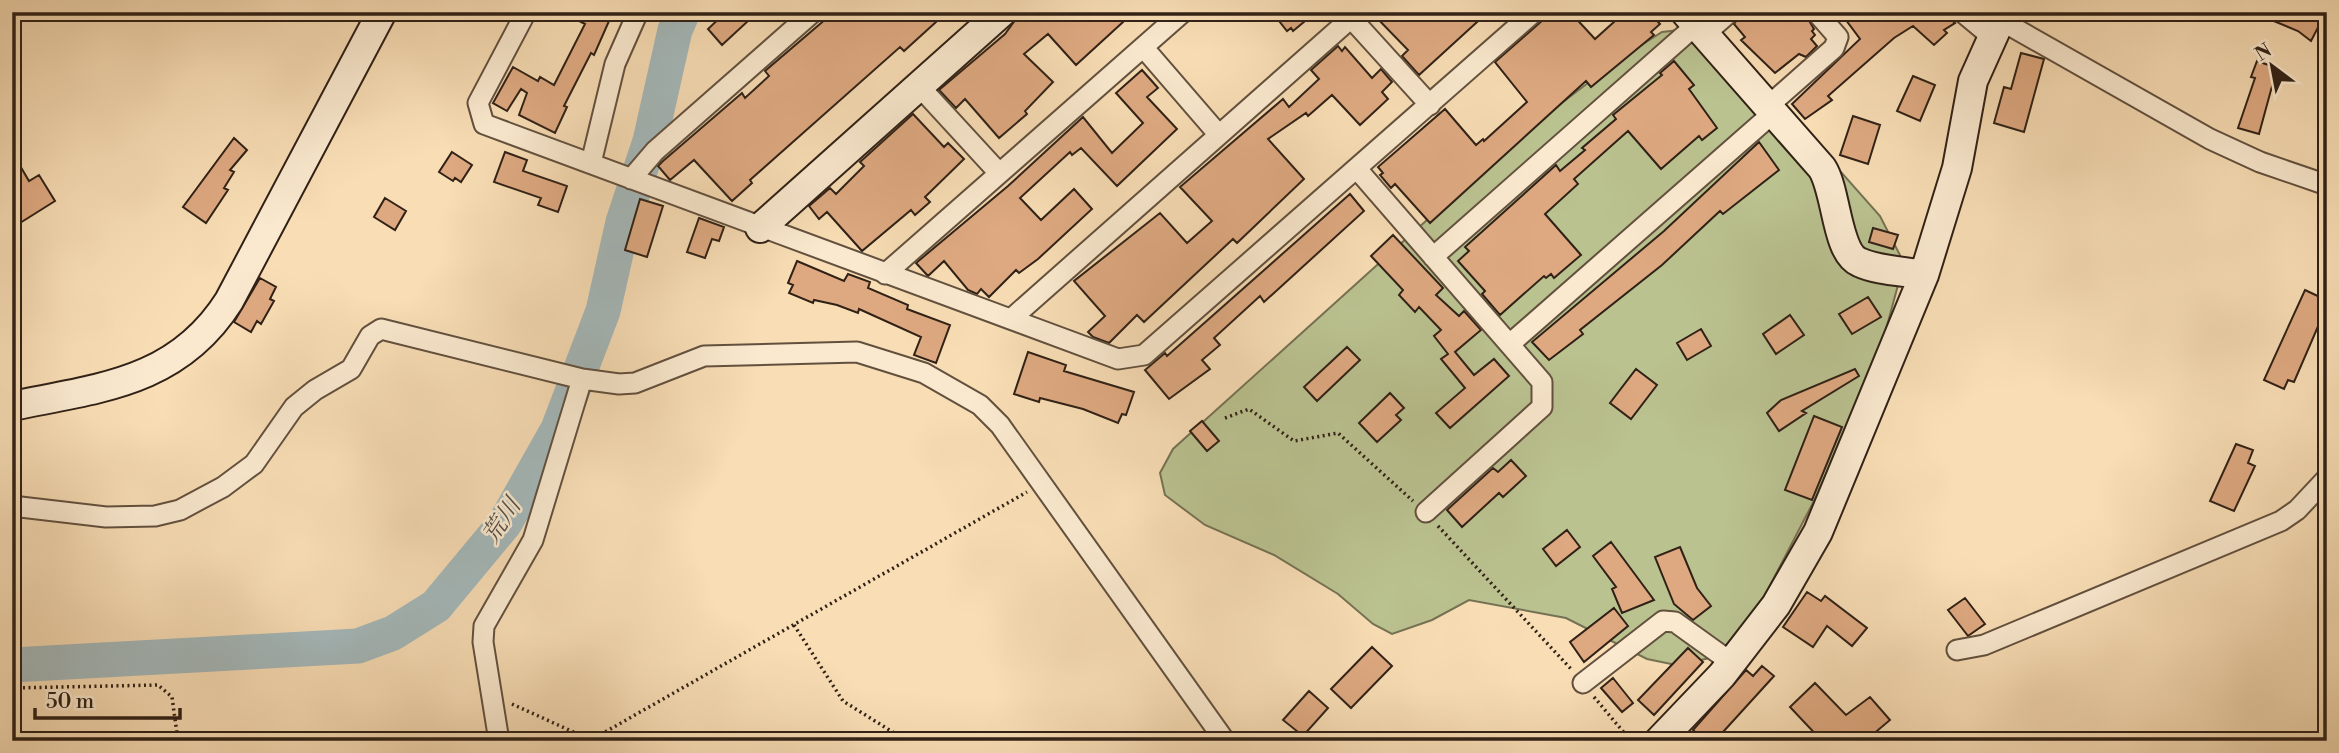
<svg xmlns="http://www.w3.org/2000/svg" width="2339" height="753" viewBox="0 0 2339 753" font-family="'Libre Bodoni','Noto Serif JP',serif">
	<rect width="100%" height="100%" fill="#f8ddb5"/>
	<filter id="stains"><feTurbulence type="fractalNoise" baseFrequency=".00286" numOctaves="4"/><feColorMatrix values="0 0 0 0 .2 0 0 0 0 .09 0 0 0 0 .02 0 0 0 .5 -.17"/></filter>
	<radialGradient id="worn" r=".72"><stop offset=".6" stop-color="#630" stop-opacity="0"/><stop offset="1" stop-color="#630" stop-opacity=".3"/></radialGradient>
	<path fill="#bac290" stroke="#757253" stroke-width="2" d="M1696,28L1730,47L1880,216L1904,263L1879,355L1816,497L1738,647L1720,656L1676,665L1647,659L1566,618L1469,600L1432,620L1392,634L1373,624L1338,594L1274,555L1205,525L1165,495L1160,473L1173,449L1529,128L1618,60L1662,32Z"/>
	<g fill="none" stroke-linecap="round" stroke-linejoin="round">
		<path stroke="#a4b8ba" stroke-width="35" d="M12,665L358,646L393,633L436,606L505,523L558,429L603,311L623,222L650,141L675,30L683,12"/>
	</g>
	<path fill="#dea981" stroke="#302116" stroke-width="2" d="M562,12H613L594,55L591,53L564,106L567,107L555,133L519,115L527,93L521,89L507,111L493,103L513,67L538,81L540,77L554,85L585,24Z
		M726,12H740L748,21L722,45L708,29Z
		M834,12H947L904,51L900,47L750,180L752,183L732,201L694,160L670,180L658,166L663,161L742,93L745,98L769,76L765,71Z
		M1021,12H1134L1076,65L1048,34L1024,54L1053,82L1025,111L1027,114L999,138L965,99L956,108L939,90L1005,34Z
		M1272,12H1316L1293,31L1291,28L1287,31Z
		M1371,12H1488L1419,75L1402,56L1408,50Z
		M1552,12H1570L1595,39L1625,12H1649L1660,24L1651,32L1654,35L1591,87L1586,81L1430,223L1395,184L1391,188L1380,175L1383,173L1378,167L1445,109L1476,145L1483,139L1484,141L1527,102L1495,62Z
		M1743,12H1804L1814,29L1812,31L1815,35L1811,39L1817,46L1806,57L1799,54L1775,73L1741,40L1745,37L1734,24Z
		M1840,12H1943L1955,23L1944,30L1947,33L1934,45L1913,26L1894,38L1828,96L1832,100L1805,119L1792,104L1860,39Z
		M2252,12H2326L2311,41L2298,31Z
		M1338,46L1342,51L1345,47L1372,78L1381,69L1392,82L1382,92L1388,99L1360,125L1332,95L1308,116L1306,113L1268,139L1304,179L1237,243L1233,239L1144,322L1137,315L1109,343L1093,337L1088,332L1105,316L1074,281L1160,213L1187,243L1212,221L1180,187L1283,99L1289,107L1319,79L1311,70Z
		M2021,53L2044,59L2024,132L1994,123L2004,87L2011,89Z
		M1674,61L1694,85L1689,89L1717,128L1702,140L1699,136L1661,169L1628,131L1574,179L1578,184L1545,214L1581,255L1554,278L1551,274L1546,278L1544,276L1500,315L1482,294L1485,291L1458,261L1469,251L1465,247L1556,165L1560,171L1585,150L1582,148L1616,119L1613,115L1662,75L1660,73Z
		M2257,61L2277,68L2259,134L2238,128L2255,78L2251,77Z
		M1142,70L1158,88L1147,97L1177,129L1117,186L1081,148L1072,155L1070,152L1020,198L1041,220L1074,189L1092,209L1038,259L1019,273L1016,270L989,297L981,289L977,294L968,290L944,261L928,276L916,263L1008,186L1083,117L1112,153L1143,123L1116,93Z
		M1913,76L1935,85L1920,121L1897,111Z
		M913,114L944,147L948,143L964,159L925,197L930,202L915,215L911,210L862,251L827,212L819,219L809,206L830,188L836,194L864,166L860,162Z
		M1853,116L1880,125L1868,164L1840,155Z
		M234,138L247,150L230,170L234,172L224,188L228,190L206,223L183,207Z
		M1759,142L1779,170L1723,214L1720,211L1662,265L1580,330L1583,334L1549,360L1532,342L1664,231Z
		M12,152L29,181L39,175L55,201L12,228Z
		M452,152L472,165L461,182L455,178L453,181L439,172Z
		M505,152L527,160L523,171L567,186L558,212L538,205L541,198L494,182Z
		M1350,194L1364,211L1264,302L1260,296L1214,338L1220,345L1202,360L1210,369L1169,399L1145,370L1165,353L1167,356Z
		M385,198L406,211L395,230L374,217Z
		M640,199L663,206L647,257L625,250Z
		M699,218L724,227L719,241L712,239L705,258L687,252Z
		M1873,228L1898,235L1893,249L1869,242Z
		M1393,235L1443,288L1436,295L1459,316L1464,311L1481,330L1455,352L1474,375L1494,359L1509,376L1450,428L1436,413L1465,388L1441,359L1448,354L1434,336L1441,330L1419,307L1415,312L1399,295L1403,290L1371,256Z
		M797,261L844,281L848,274L870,282L868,288L908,305L907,309L950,325L936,363L914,355L921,337L859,309L858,313L837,305L814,300L813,303L789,293L793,285L788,283Z
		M260,278L276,287L270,299L274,301L261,324L257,321L251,332L234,322Z
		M2305,290L2322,298L2319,305L2326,308L2294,382L2288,380L2284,389L2264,380Z
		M1868,297L1881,317L1852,334L1839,314Z
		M1790,315L1804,335L1776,354L1763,334Z
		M1701,329L1711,346L1687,360L1677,343Z
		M1347,347L1360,360L1317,401L1304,387Z
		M1028,352L1066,365L1064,371L1134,392L1126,415L1122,414L1118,423L1083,409L1040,398L1039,402L1014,394Z
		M1636,369L1657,385L1631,419L1610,403Z
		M1855,369L1859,376L1802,411L1806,413L1779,431L1767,413L1781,400Z
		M1390,393L1404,408L1396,415L1401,420L1377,442L1359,423Z
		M1814,416L1842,427L1812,500L1785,490Z
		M1202,421L1219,441L1207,451L1190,431Z
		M2236,444L2253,450L2248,463L2255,466L2234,511L2210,501Z
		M1511,460L1526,476L1503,497L1499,493L1462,527L1447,510L1493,468L1498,472Z
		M1567,530L1580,547L1556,566L1543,549Z
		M1611,542L1654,600L1622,613L1612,589L1616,587L1593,556Z
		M1680,547L1697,588L1711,606L1693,620L1674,604L1655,557Z
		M1807,592L1821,601L1825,596L1867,628L1852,646L1827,626L1813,647L1783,627Z
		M1965,598L1985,624L1968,636L1948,610Z
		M1614,608L1628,626L1584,662L1570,642Z
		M1372,647L1392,666L1351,708L1331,689Z
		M1688,648L1703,662L1654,715L1638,700Z
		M1762,666L1774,676L1723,732L1733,741H1705L1693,730L1746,670L1753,676Z
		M1613,678L1633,703L1622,712L1601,688Z
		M1815,683L1846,715L1870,697L1890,720L1865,741H1822L1790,707Z
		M1309,691L1328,708L1303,736L1283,720Z"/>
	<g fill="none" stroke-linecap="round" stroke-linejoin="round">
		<g stroke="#62503e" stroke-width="23">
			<path id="street" d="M526,12L478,103L484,124L1118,359L1144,355L1534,12
				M1962,12L1992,37
				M1351,18L1430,105
				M2000,20L2210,139L2260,162L2327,185
				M1704,35L1730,12
				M1143,47L1219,135
				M919,86L999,173
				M1767,107L1834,48L1838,37L1816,12
				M591,163L615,64L638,12
				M1357,169L1542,382V407L1426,512
				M631,179L655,151L813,12
				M1433,257L1696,25
				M885,274L1183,12
				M1011,319L1358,12
				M1511,343L1772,114
				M12,506L106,517L155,516L180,510L223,487L254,464L294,407L315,390L351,369L370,336L381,329L582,379L619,384L635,383L704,356L857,352L924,373L980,405L1000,425L1225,741
				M1957,650L1984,645L2281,521L2297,510L2327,478
				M1583,683L1663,621L1675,622L1732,663
				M499,741L483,642L484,626L533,540L582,379"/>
		</g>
		<g stroke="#302116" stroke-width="32">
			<path id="secondary" d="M1685,12L1822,168C1837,191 1836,252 1859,262C1878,271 1904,271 1924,275
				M760,228L1002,12
				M12,406C99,388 177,383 229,301L382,12
				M1659,741L1722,675L1776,605L1818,532L1924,275L1957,168L1973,81L2004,12"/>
		</g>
		<path stroke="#302116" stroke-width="3.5" stroke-dasharray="2 3.5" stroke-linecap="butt" d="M1225,418L1249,409L1294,441L1338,433L1413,501
			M1438,526L1571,669
			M794,625L843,701L907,741
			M12,688L158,685L172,697L178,741
			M1594,697L1631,741
			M512,704L591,740
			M591,740L1027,492"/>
		<use href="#street" stroke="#fae9cf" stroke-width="19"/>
		<use href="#secondary" stroke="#fae9cf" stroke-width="28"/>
	</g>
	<g text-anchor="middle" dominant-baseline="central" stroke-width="5" stroke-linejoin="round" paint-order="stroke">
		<g font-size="24" font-style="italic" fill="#534e47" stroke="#fae9cf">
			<text transform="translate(502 521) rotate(-56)">荒川</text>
		</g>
	</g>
	<rect width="2339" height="753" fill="none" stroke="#f8ddb5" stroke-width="42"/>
	<rect x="14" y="14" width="2311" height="725" fill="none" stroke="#302116" stroke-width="3.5"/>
	<rect x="21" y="21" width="2297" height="711" fill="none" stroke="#302116" stroke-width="2"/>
	<g transform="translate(2272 66) rotate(328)" stroke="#fae9cf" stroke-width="5" paint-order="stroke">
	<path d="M0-5L12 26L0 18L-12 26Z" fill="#302116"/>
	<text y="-10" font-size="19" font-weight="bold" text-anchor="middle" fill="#302116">N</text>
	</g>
	<path d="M35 708v10h145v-10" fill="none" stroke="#302116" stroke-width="3.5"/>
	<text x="46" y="708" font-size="21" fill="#302116" stroke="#fae9cf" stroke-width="5" paint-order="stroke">50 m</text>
	<rect width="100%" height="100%" filter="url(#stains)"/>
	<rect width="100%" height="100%" fill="url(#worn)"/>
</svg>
